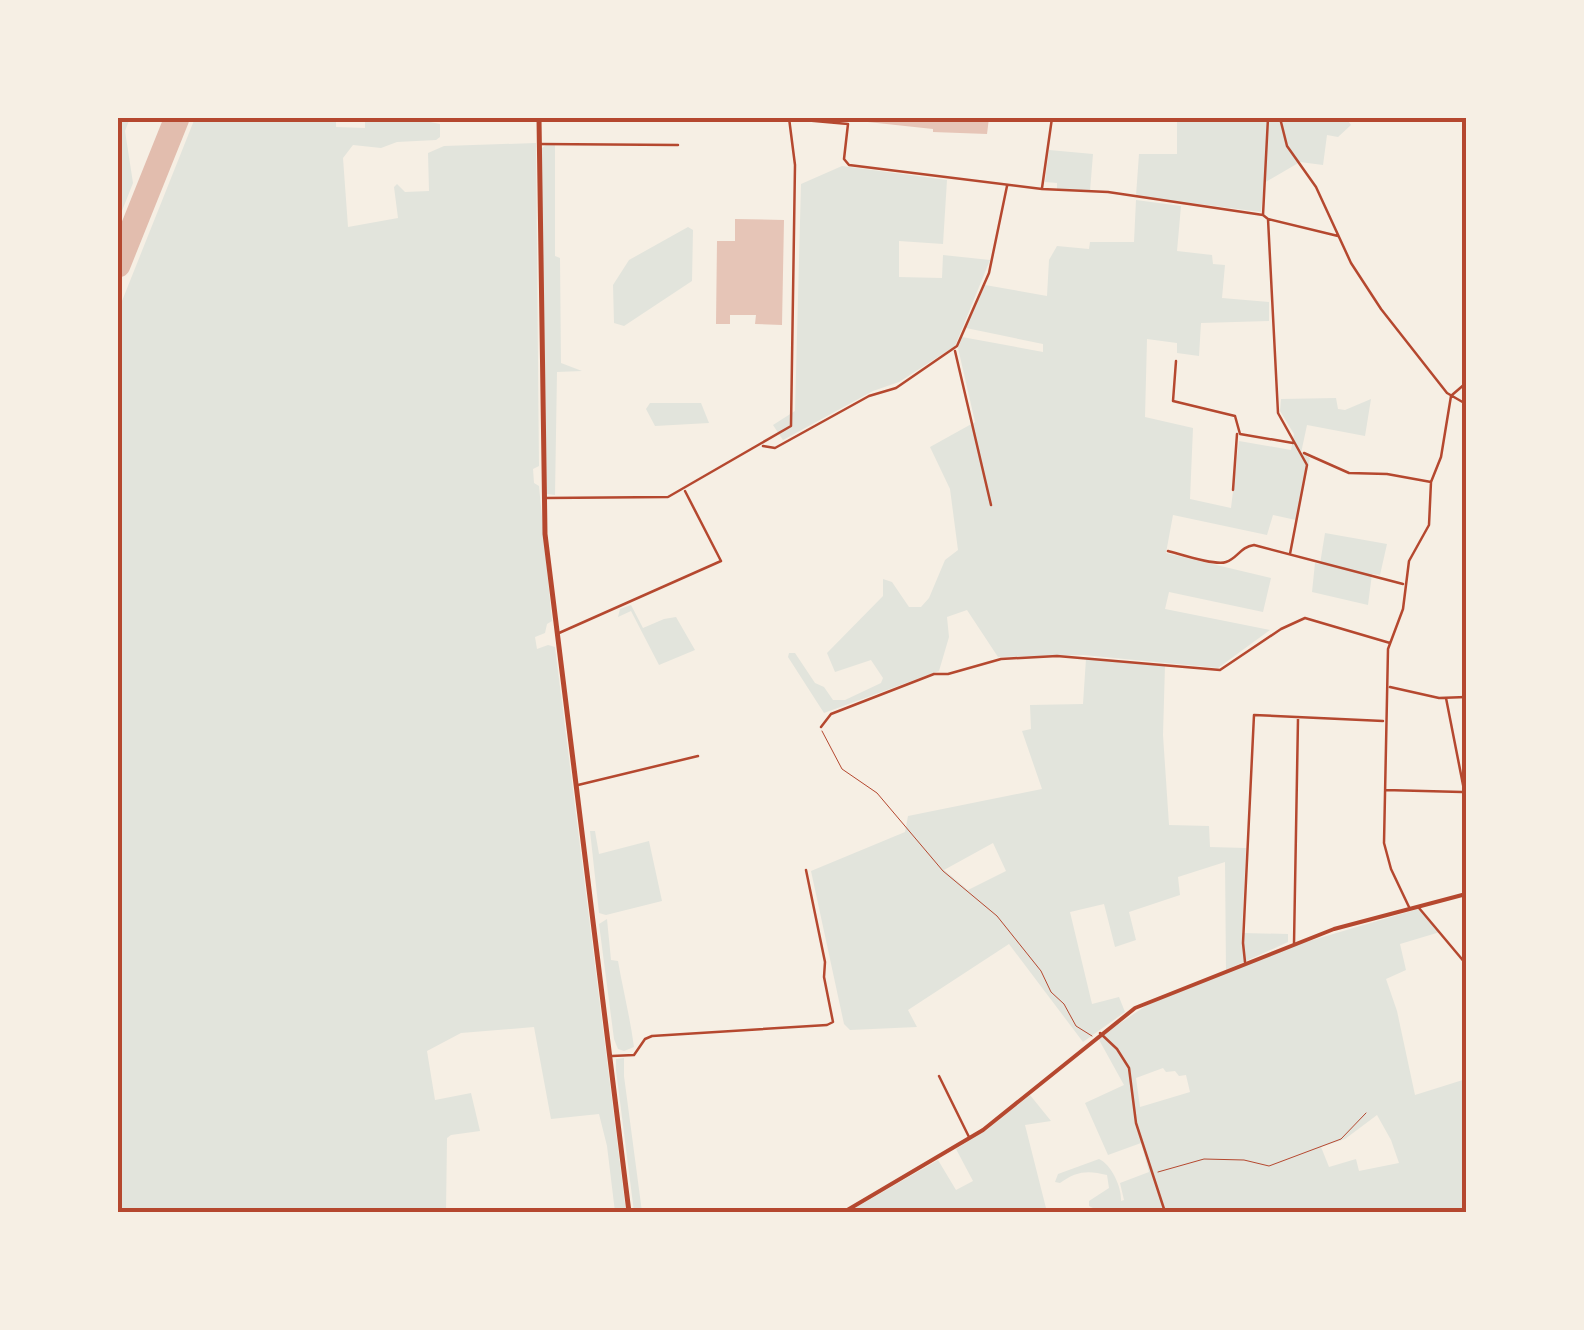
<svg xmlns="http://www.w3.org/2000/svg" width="1584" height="1330" viewBox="0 0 1584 1330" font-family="Helvetica,sans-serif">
	<rect width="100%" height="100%" fill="#f6efe4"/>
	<path fill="#e2e4dc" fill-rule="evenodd" d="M118,118H130L125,131L133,183L118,221Z
		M195,118H336V127L365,128V118H410L440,124V137L436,140L397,142L381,148L353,145L343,158L348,227L398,218L394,187L397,184L405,192L429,191L428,153L444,146L536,143L539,466L533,469L534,483L539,486L552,621L547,624L545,633L535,637L537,649L548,645L555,647L626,1212H615L607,1146L599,1114L551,1119L534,1027L461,1033L427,1051L435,1100L471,1093L480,1131L451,1135L447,1138L446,1212H118V311Z
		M1177,118H1346L1351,125L1338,137L1327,135L1323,165L1300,162L1264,183L1261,212L1136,196L1139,154H1177Z
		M546,145H555V256L560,258L561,363L582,371L557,372L555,495L547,494L541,149Z
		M1049,150L1093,154L1090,191L1057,189V183L1045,182Z
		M842,166L947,180L943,244L899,241V277L942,278L943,255L990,260L955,346L899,382L873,391L783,440L773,425L795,411L801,184Z
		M1136,200L1181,206L1177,251L1212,255L1213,264L1225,265L1222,298L1269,302V321L1201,323L1199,356L1177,353V343L1147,339L1145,417L1193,428L1190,499L1231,508L1239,441L1291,450L1294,434L1280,411L1281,399L1336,398L1338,409L1345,410L1371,399L1365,436L1307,425L1301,453L1310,458L1296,520L1273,515L1267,535L1173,515L1166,553L1271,578L1263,612L1169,592L1165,609L1270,630L1218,668L1083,655L998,657L967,610L947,617L949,637L939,671L824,713L788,657L789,653H795L815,683L824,687L833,700H845L881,683L883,678L871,660L835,672L827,653L883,596V579L892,582L909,607H921L929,598L945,560L958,550L950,489L930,447L975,422L958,348L962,337L1043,352V344L966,328L985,285L1047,296L1049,260L1057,246L1089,249L1090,242H1134Z
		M688,227L693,230L692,281L624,326L614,323L613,285L629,260Z
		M650,403H701L709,423L655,426L646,409Z
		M1325,533L1387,544L1380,575L1372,574L1368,605L1312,592L1315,563L1320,564Z
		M631,605L643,628L664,619L676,617L695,650L659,665L631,611L618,617L620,609Z
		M1086,659L1165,665L1163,735L1169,825L1209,826L1210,847L1246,848L1242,933L1288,934V942L1226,970L1225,862L1178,877L1180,895L1129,912L1136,940L1115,947L1104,904L1070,912L1092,1004L1119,997L1125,1012L1083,1042L1009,944L908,1010L917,1027L850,1030L844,1024L811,871L905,832L908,816L1042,789L1022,731L1031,729L1030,705L1083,704ZM993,843L1006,871L968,890L944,870Z
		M590,831H595L599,854L649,841L662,901L606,915L599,913Z
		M1418,909L1440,932L1400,944L1406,970L1386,979L1397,1011L1415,1095L1466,1079V1212H1086L1095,1209L1089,1206V1201L1109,1188L1107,1175C1088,1170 1076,1171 1060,1183L1055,1182L1058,1174L1099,1159C1112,1165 1122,1188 1121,1201L1124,1200L1120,1183L1149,1172L1141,1143L1108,1155L1085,1103L1124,1085L1098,1038L1147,1005L1299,944ZM1163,1068L1166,1072L1175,1071L1179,1076L1186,1075L1190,1092L1140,1107L1136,1078ZM1377,1115L1391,1140L1399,1163L1359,1171L1356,1159L1329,1167L1321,1147L1345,1139Z
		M607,919L611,960L618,961C623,990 630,1017 634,1047L624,1051L618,1049L614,1039L599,924Z
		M624,1058V1076L642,1212H634L616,1070V1059Z
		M1030,1095L1051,1121L1025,1125L1047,1212H848L938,1160L956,1190L973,1181L956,1149L988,1129Z"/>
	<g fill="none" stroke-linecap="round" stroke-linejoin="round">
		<path stroke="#e2bdae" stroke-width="25" d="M118,265L177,118"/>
	</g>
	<path fill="#e6c5b7" d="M849,118H989L987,134L933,132V129L849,120Z
		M735,219L784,220L782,325L755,324L756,315H730V324H716L717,241H735Z"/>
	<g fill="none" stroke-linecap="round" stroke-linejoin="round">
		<path stroke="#b5482f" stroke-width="1" d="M822,731L842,769L877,793L943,871L997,916L1041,971L1051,992L1064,1004L1076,1026L1092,1036
			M1158,1172L1204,1159L1244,1160L1269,1166L1341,1139L1366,1113"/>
		<path stroke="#b5482f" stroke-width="2.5" d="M1268,118L1263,215L1268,219L1278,413L1307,465L1290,554
			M1280,118L1287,146L1316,187L1351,263L1381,309L1447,393L1466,404
			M792,119L848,124L844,159L849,165L1042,189L1108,192L1263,215
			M539,144L678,145
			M1042,188L1052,118
			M1268,219L1338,236
			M955,351L991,505
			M1176,361L1173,401L1235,416L1240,434L1293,443
			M1452,395L1466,383
			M763,446L775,448L869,396L896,388L957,346L989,273L1007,186
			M1304,453L1349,473L1387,474L1431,482
			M1233,490L1237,434
			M545,498L668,497L791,426L795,165L789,118
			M1168,551C1180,554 1215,566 1226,562C1238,558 1240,547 1254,545L1403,584
			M559,633L721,561L685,491
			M1390,687L1439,698L1466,697
			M1446,698L1466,800
			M821,727L831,714L934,674H948L1001,659L1057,656L1220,670L1281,629L1305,618L1390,643
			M578,785L698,756
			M1385,790L1462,792
			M1409,907L1391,869L1384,843L1388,649L1403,609L1409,561L1429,525L1431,482L1441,457L1451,396
			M1419,908L1466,964
			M1294,944L1298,719
			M1245,962L1243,943L1254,715L1383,721
			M1100,1033L1117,1049L1129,1068L1136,1123L1165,1212
			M612,1056L634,1055L645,1039L652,1036L827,1025L833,1022L824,977L825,962L806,870
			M939,1076L969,1137"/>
		<path stroke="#b5482f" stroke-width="4" d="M844,1212L983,1130L1135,1008L1334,929L1466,894"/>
		<path stroke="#b5482f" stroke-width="5" d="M539,118L545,534L629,1212"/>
	</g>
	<rect width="1584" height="1330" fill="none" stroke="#f6efe4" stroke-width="240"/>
	<rect x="120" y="120" width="1344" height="1090" fill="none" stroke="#b5482f" stroke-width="4"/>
</svg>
